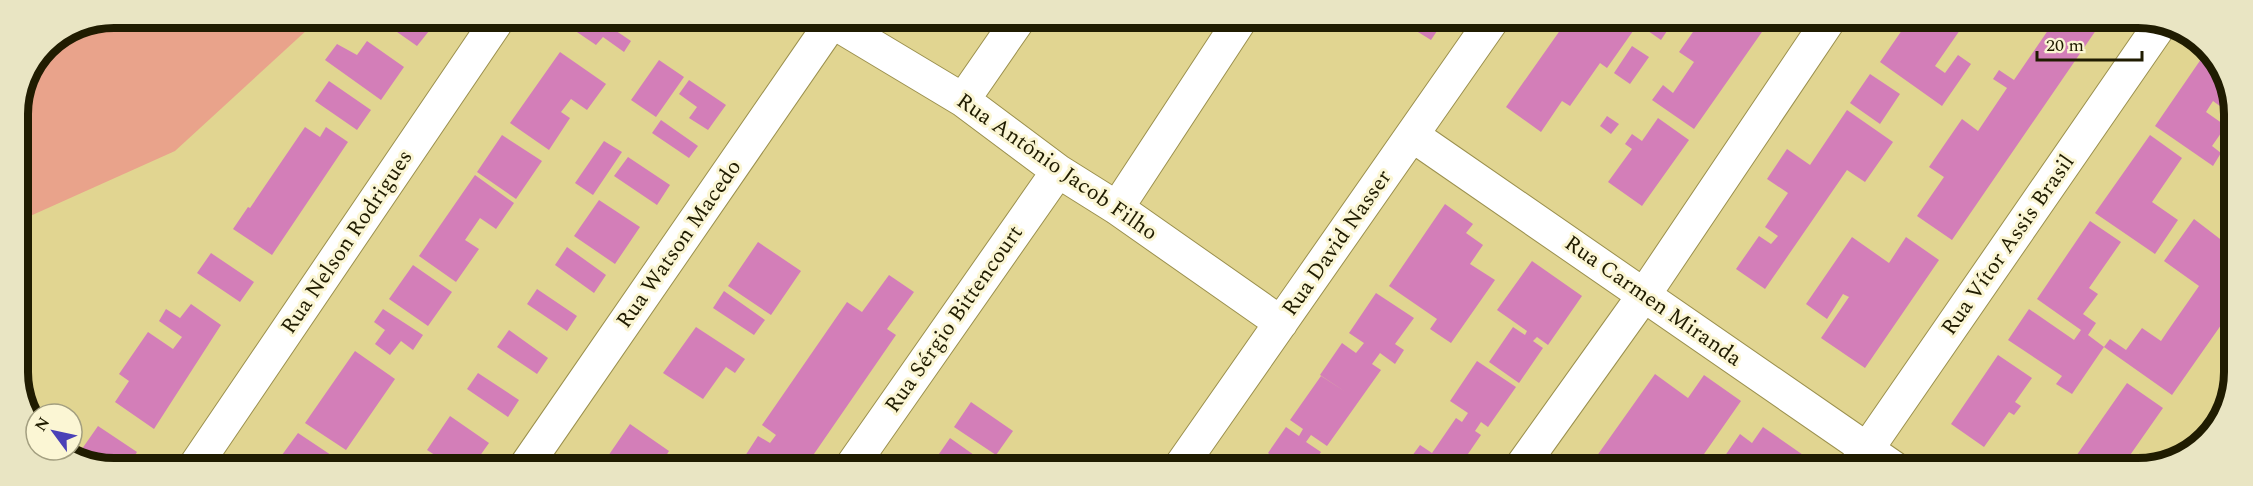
<svg xmlns="http://www.w3.org/2000/svg" width="2253" height="486" viewBox="0 0 2253 486" font-family="Spectral,serif">
	<rect width="100%" height="100%" fill="#e1d591"/>
	<path fill="#e9a38b" d="M114,18H320L175,151L19,221L18,108L46,46Z"/>
	<path fill="#d37eb8" d="M381,18H433L437,21L417,46L380,20Z
		M582,18H597L631,41L624,52L603,37L596,45L574,30Z
		M1379,19H1445L1431,40L1400,21L1393,29Z
		M1568,19H1675L1661,40L1638,24L1607,68L1600,63L1570,106L1562,101L1541,132L1506,107Z
		M1702,19H1771L1694,129L1652,100L1663,85L1673,93L1694,62L1679,52Z
		M1909,20H1967L1935,66L1945,73L1958,55L1971,64L1942,106L1880,62Z
		M2055,20H2103L1952,240L1917,216L1944,177L1929,167L1962,119L1978,131L2007,88L1993,79L1999,70L2014,80Z
		M367,41L404,67L381,100L325,60L337,44L357,55Z
		M1632,46L1649,57L1630,84L1614,73Z
		M2208,49L2229,88L2225,94L2233,99V104L2228,112L2213,101L2206,112L2226,126L2212,146L2221,153L2213,166L2155,126Z
		M560,52L606,84L587,110L571,99L561,112L570,118L549,150L510,123Z
		M659,60L684,77L656,117L631,100Z
		M1870,74L1900,94L1880,124L1850,103Z
		M689,80L726,105L708,130L689,118L697,107L679,94Z
		M329,81L371,110L357,130L315,101Z
		M1847,110L1893,142L1865,182L1847,170L1765,289L1736,269L1759,236L1771,244L1778,236L1765,227L1788,193L1767,179L1787,149L1810,165Z
		M1607,116L1619,124L1611,134L1600,126Z
		M1658,118L1689,140L1642,206L1608,182L1632,149L1625,144L1632,134L1642,141Z
		M661,120L698,146L689,158L652,133Z
		M305,127L320,137L326,127L348,142L272,255L233,229L248,207L250,208Z
		M502,135L542,161L516,199L477,172Z
		M2150,135L2182,158L2152,202L2178,220L2155,254L2095,213Z
		M604,141L622,152L593,195L575,183Z
		M628,157L670,185L657,205L614,176Z
		M475,175L514,203L496,229L480,218L465,240L479,249L456,282L419,256Z
		M599,200L640,227L615,264L574,236Z
		M1445,204L1473,224L1466,233L1483,245L1470,264L1495,280L1451,343L1430,329L1437,319L1389,286Z
		M2194,219L2224,242L2233,230V308L2172,395L2104,347L2110,339L2126,350L2142,328L2161,341L2167,332L2199,286L2164,261Z
		M2090,221L2121,242L2089,288L2098,294L2083,314L2096,323L2088,335L2104,347L2072,394L2056,384L2062,376L2008,340L2029,309L2074,340L2081,330L2037,299Z
		M1852,237L1889,263L1906,237L1939,260L1865,368L1821,338L1849,297L1843,294L1827,319L1806,304Z
		M758,242L801,271L771,315L728,286Z
		M567,247L606,275L594,293L555,265Z
		M211,253L254,282L240,302L197,273Z
		M1532,261L1582,296L1548,345L1537,337L1533,341L1543,348L1519,383L1489,362L1513,327L1525,335L1527,331L1497,310Z
		M413,265L452,292L428,326L389,299Z
		M889,275L914,292L887,329L896,335L805,467H762L745,456L758,436L770,443L776,435L762,425L847,302L862,312Z
		M537,289L577,316L567,331L527,304Z
		M724,291L765,320L754,335L713,308Z
		M1376,293L1414,318L1395,344L1404,350L1395,364L1380,353L1372,364L1381,370L1327,446L1311,435L1306,442L1321,452L1311,467H1289L1268,453L1286,427L1299,436L1303,429L1290,420L1321,376L1344,391L1320,375L1342,343L1356,353L1364,343L1349,333Z
		M191,304L221,325L154,429L115,402L129,381L119,374L148,332L173,349L182,337L159,321L166,309L180,318Z
		M383,309L423,335L413,350L401,341L390,355L375,344L385,330L374,322Z
		M696,327L745,359L735,373L726,367L703,399L663,373Z
		M509,330L548,358L537,374L497,347Z
		M355,351L395,379L346,450L305,423Z
		M1998,355L2032,378L2015,402L2021,406L2014,415L2009,412L1984,447L1951,424Z
		M1477,361L1516,387L1488,427L1481,422L1475,431L1481,435L1459,467H1404L1420,445L1432,453L1456,418L1462,422L1468,413L1450,401Z
		M478,373L519,400L508,417L467,389Z
		M1655,374L1688,398L1704,375L1741,401L1695,467H1589Z
		M2127,383L2163,408L2121,468H2085L2074,459Z
		M971,402L1013,431L996,455L954,427Z
		M450,416L489,443L472,467L452,466L427,450Z
		M630,424L669,451L659,467H618L606,459Z
		M98,426L137,452L128,466H96L77,456Z
		M1763,427L1806,457L1799,468L1726,467L1720,463L1740,434L1752,443Z
		M298,433L337,459L332,466H274Z
		M950,438L991,467H930Z"/>
	<g fill="none" stroke-linecap="round" stroke-linejoin="round">
		<g stroke="#9b904e" stroke-width="35">
			<path id="minor" d="M828,19L963,100L1058,171L1117,208L1281,323
				M963,100L1019,19
				M1412,135L1894,468
				M1117,208L1241,19
				M195,466L499,18
				M525,467L832,22
				M851,467L1058,171
				M1180,467L1493,19
				M1521,467L1644,295L1829,20
				M1854,468L2162,22"/>
		</g>
		<use href="#minor" stroke="#fff" stroke-width="33"/>
	</g>
	<g text-anchor="middle" dominant-baseline="central" stroke-width="6" stroke-linejoin="round" paint-order="stroke">
		<g font-size="22" fill="#201c01" stroke="#fbf6d4">
			<text transform="translate(1057 167) rotate(35)">Rua Antônio Jacob Filho</text>
			<text transform="translate(347 242) rotate(-56)">Rua Nelson Rodrigues</text>
			<text transform="translate(1337 243) rotate(-55)">Rua David Nasser</text>
			<text transform="translate(679 244) rotate(-55)">Rua Watson Macedo</text>
			<text transform="translate(2008 245) rotate(-55)">Rua Vítor Assis Brasil</text>
			<text transform="translate(1653 301) rotate(35)">Rua Carmen Miranda</text>
			<text transform="translate(954 319) rotate(-55)">Rua Sérgio Bittencourt</text>
		</g>
	</g>
	<path d="M0 0H2253V486H0ZM114 28H2138A86 86 0 0 1 2224 114V372A86 86 0 0 1 2138 458H114A86 86 0 0 1 28 372V114A86 86 0 0 1 114 28Z" fill="#e9e5c3" fill-rule="evenodd"/>
	<path fill="none" stroke="#201c01" stroke-width="8" d="M114 28H2138A86 86 0 0 1 2224 114V372A86 86 0 0 1 2138 458H114A86 86 0 0 1 28 372V114A86 86 0 0 1 114 28Z"/>
	<g transform="translate(54 432) rotate(303)"><circle r="28" fill="#fbf6d4" stroke="#a39f80" stroke-width="1.5"/>
	<path d="M0-4.5L10 22L0 15L-10 22Z" fill="#4a41b7"/>
	<text y="-9" font-size="16" font-weight="bold" text-anchor="middle" fill="#201c01">N</text>
	</g>
	<path d="M2037 51v9h105v-9" fill="none" stroke="#201c01" stroke-width="3"/>
	<text x="2046" y="51" font-size="18" fill="#201c01" stroke="#fbf6d4" stroke-width="4.5" paint-order="stroke">20 m</text>
</svg>
